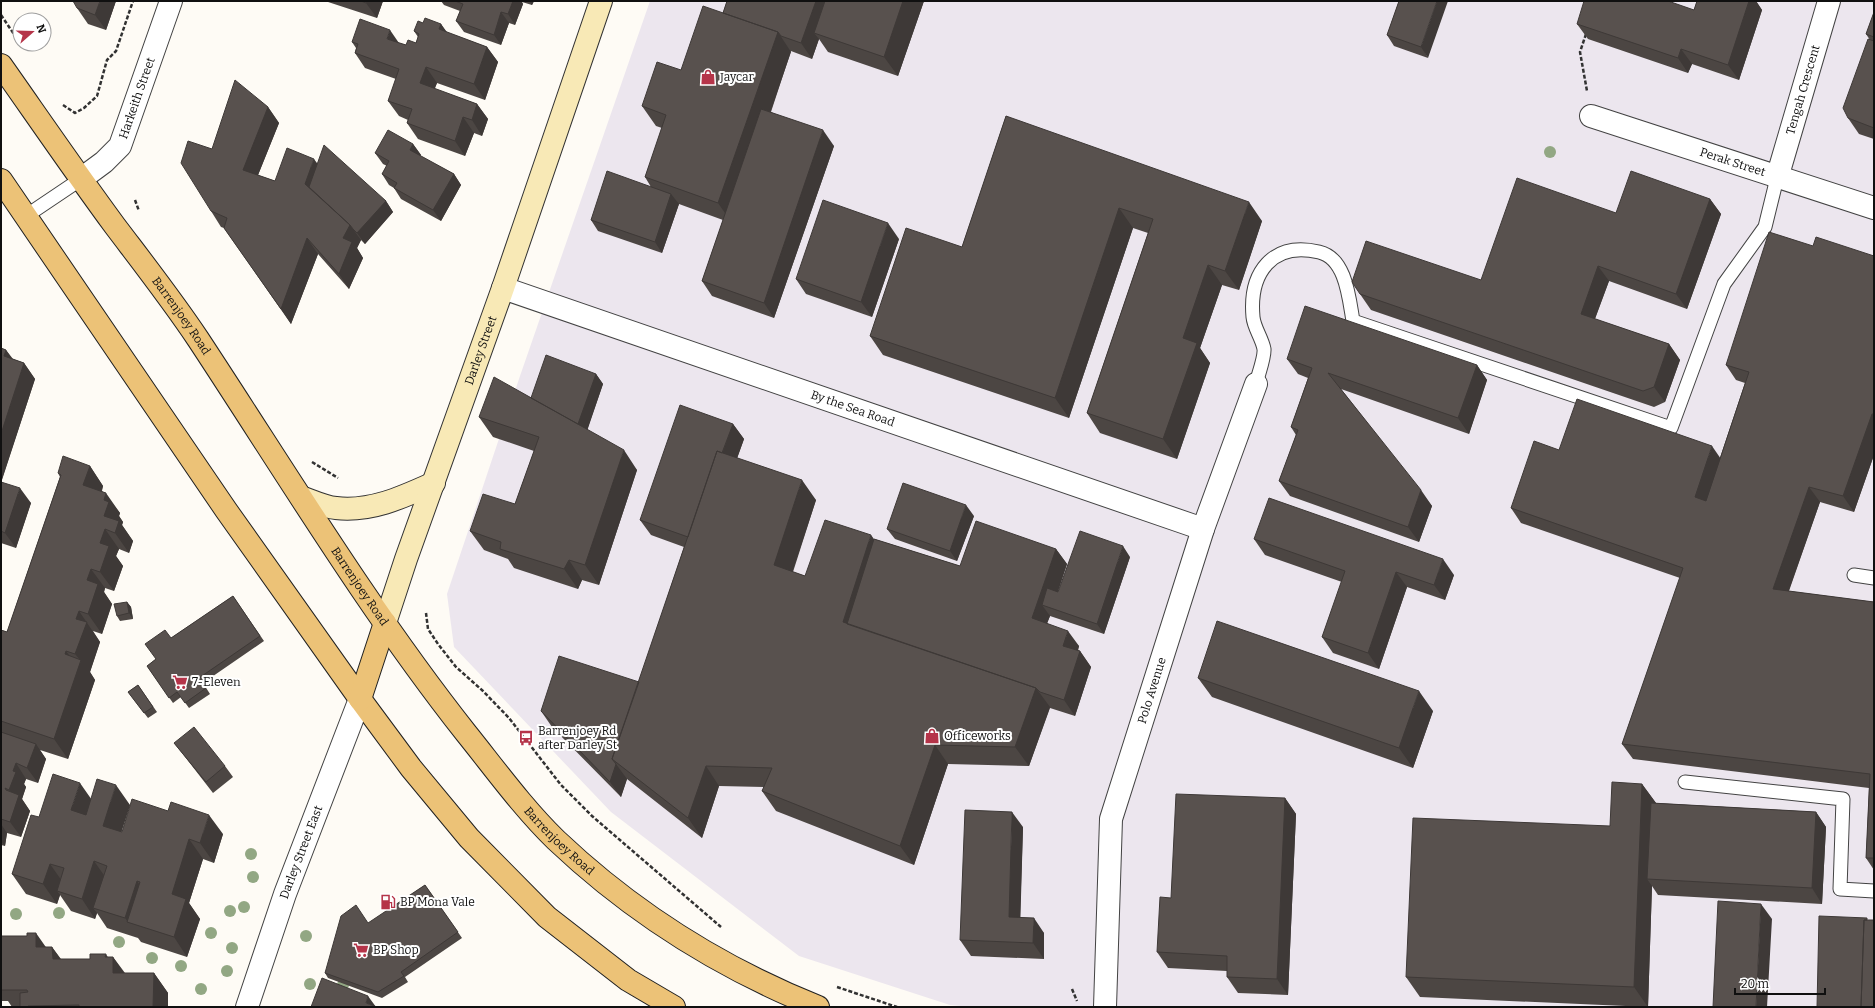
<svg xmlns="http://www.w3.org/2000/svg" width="1875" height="1008" viewBox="0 0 1875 1008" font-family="Bitter,serif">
	<rect width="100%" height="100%" fill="#fefbf5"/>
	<path fill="#ece6ee" d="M650,1H1874V1007H971L950,1005L799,956L611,812L454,647L447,594L520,376Z"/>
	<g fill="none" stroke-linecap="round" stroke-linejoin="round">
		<g stroke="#434343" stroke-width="15">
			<path id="lane" d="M26,216L81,179
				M1256,384C1258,375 1265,357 1264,349C1262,338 1254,328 1253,317C1249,273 1272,241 1319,252C1346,258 1349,298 1353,321L1671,428L1724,284L1765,227L1777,178
				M1854,575L1874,578
				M1685,782L1843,799L1840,889L1874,891"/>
		</g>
		<g stroke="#434343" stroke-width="24">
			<g id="street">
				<path id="s1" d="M1591,116L1874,208"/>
				<path id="s2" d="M1777,178L1829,1"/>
				<path id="s3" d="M81,179L104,162L120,146L171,1"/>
				<path id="s4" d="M503,288L1203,529"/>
				<path id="s5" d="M247,1007L285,894L360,699"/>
				<path id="s6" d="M1105,1007L1111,819L1203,529L1256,384"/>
			</g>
		</g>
		<g stroke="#323232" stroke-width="24">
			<g id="secondary">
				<path d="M301,497C312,501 325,507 336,508C371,512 403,497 434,483"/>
				<path id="s7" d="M385,623L406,559L503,288L601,1"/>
			</g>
		</g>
		<g stroke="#212121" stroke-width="24">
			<g id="primary">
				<path id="s8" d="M1,65C39,119 76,173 115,226C143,263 172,300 198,339C285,471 368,609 466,733C495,769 523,808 556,840C632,912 721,968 818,1007"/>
				<path d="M1,180L226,510L360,699L411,768L469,838L547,917L628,980L674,1007"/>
				<path d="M360,699L385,623"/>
			</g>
		</g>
		<path stroke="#323232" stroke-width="2.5" stroke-dasharray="4 2" stroke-linecap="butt" d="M1,15L20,43
			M1586,34L1580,52L1587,91
			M63,105L75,113L84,108L97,96L107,60L116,51L133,1
			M135,200L139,211
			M312,462L338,478
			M426,613L428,629L438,644L456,667L483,691L509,718L561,785L592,816L721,927
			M837,987L897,1007
			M1072,989L1077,1001"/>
		<use href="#lane" stroke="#fff" stroke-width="13"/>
		<use href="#street" stroke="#fff" stroke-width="22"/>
		<use href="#secondary" stroke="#f8e9b6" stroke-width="22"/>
		<use href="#primary" stroke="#ecc277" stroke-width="22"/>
	</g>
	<g fill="#92a783">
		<circle cx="1550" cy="152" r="6"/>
		<circle cx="251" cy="854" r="6"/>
		<circle cx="253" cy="877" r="6"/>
		<circle cx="244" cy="907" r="6"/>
		<circle cx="230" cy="911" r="6"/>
		<circle cx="59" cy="913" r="6"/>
		<circle cx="16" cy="914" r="6"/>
		<circle cx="211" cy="933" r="6"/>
		<circle cx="306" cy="936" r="6"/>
		<circle cx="119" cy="942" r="6"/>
		<circle cx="232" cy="948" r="6"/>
		<circle cx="152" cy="958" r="6"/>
		<circle cx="181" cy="966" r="6"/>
		<circle cx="227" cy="971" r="6"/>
		<circle cx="310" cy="984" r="6"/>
		<circle cx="343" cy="985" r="6"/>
		<circle cx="201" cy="989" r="6"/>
	</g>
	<path fill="#4c4643" d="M116,1L106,30L88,24L77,8Z
		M325,1H383L377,18Z
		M441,1H534L532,5L522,2L523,4L515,25L509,23L501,45L464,32L456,21L460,11L444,5Z
		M727,1H924L898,76L828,52L819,39L812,59L791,51L771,112L834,146L774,318L712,296L702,281L723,220L679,204L662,253L598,231L591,220L651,187L645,177L662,128L656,126L642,106L681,70L723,13Z
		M1399,1L1428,58L1394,46L1387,35Z
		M1697,1H1756L1762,10L1739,80L1692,64L1688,73L1588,39L1577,24L1694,10Z
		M1874,12V139L1859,134L1848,118L1870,40L1866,34Z
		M423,23L441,24L446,32L487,47L498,62L485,100L437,83L434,89L477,104L488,119L482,136L474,133L465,156L418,139L407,123L408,120L399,116L388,101L396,79L365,68L355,53L356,48L352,42L399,43L406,45L416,43L418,37L414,31Z
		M268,107L279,123L258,175L275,181L318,164L386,201L393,212L365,244L361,240L357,248L363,258L349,289L318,254L291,324L224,228L221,227L211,211L212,149Z
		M1006,116L1262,221L1239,290L1222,285L1200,348L1210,363L1177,459L1100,433L1087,413L1148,233L1133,228L1069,418L883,355L870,336L962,247Z
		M413,144L421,155L420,156L454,174L461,185L441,221L401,199L394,188L389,185L382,174L387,166L383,164L375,153Z
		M1710,199L1721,214L1687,309L1609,281L1595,319L1669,344L1680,360L1665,402L1654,407L1371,310L1360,294L1481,280L1616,213Z
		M899,239L872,317L806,294L796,279Z
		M1813,246L1874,256V455L1854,512L1820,502L1789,591L1874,602V870L1866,858L1869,788L1633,759L1622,744L1680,578L1521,523L1511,508L1559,450L1720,458L1745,383L1736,380L1726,365Z
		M1,348L6,350L13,359L24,363L35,379L1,482L31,503L16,548L1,543Z
		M1287,359L1477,365L1487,380L1469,434L1341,389L1432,506L1419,542L1290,496L1279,481L1296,435L1291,427L1308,378L1298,374Z
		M596,374L603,384L587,430L637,470L599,585L582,580L578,589L514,568L508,559L484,550L470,531L515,504L534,451L493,437L479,417Z
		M733,424L744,439L737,458L816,500L793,572L805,576L874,539L960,566L1056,549L1067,564L1058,592L1130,557L1104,634L1050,616L1047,623L1079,646L1078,651H1080L1091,667L1075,716L1050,708L1029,766L948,764L914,865L776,811L762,791L764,787L719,786L702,838L627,779L621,797L552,727L541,711L639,682L684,547L651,535L640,520Z
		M90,466L103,486L102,491L120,513L119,516L123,522L122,525L133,541L129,553L119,549L116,556L123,566L114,591L105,588L104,592L112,604L102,634L93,631L100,642L90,672L95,680L68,759L40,750L46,759L38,783L26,779L24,784L26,787L22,799L30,811L21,837L7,833L5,846L1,845V630L7,632L60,477L58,473Z
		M974,516L957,561L895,539L887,529Z
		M1254,539L1454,575L1445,600L1407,587L1379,669L1333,653L1322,637L1342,582L1265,555Z
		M233,596L264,641L203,683L210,694L189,708L181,697L173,703L147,666L156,659L171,638Z
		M127,602L131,607L133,619L120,621L117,616Z
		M1198,678L1433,711L1413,768L1212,697Z
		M138,685L157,712L148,718L128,692Z
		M174,743L225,766L233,777L213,793L182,753Z
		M1642,784L1656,803L1816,812L1826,827L1822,904L1658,895L1652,886L1648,1007L1420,997L1406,977L1610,826Z
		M1285,798L1296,814L1288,995L1238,993L1227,977V971L1168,968L1157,952L1171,898Z
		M91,799L130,805L121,832L223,834L214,863L203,859L189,903L200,919L187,957L141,942L138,938L107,928L97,913L95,919L71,911L60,895L57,904L26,894L12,874L39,817Z
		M1023,827L1020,917L1044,933V959L971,956L960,940Z
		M425,885L462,938L405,977L408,982L382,998L328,978L325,973L369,923Z
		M1,936L46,947H52L61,959H90L107,957H113L125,973H154L168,993V1007H12L8,1001H1Z"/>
	<path fill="#3e3937" d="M100,1H116L106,30L95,15Z
		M367,1H383L377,18L366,3Z
		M513,1H521L523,4L515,25L508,14Z
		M529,1H534L532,5Z
		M816,1H832L814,33L819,39L812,59L801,43Z
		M903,1H924L898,76L884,57Z
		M1437,1H1448L1428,58L1421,47Z
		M1749,1H1756L1762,10L1739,80L1728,65Z
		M501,12L509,23L501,45L494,35Z
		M441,24L452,39L439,29Z
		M390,30L401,46L387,39Z
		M778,32L791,52L732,223L718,203Z
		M487,47L498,62L485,100L474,84Z
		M1681,49L1692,64L1688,73L1678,58Z
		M426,67L437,83L431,99L420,83Z
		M477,104L488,119L482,136L472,120Z
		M268,107L279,123L254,185L243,170Z
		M463,117L474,133L465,156L455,141Z
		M823,130L834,146L774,318L764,303Z
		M413,144L421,155L417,161L410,150Z
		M314,159L325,174L317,196L305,184Z
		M454,174L461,185L441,221L433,210Z
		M671,194L679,204L662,253L655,242Z
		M1710,199L1721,214L1687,309L1676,294Z
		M386,201L393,212L365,244L357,233Z
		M1249,202L1262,221L1239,290L1225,271Z
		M1119,208L1133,228L1069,418L1055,398Z
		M888,223L899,239L872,317L861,302Z
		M350,225L361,240L357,248L363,258L349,289L339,274L343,238Z
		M307,238L318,254L291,324L281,309Z
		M1208,265L1222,285L1200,348L1210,363L1177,459L1163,439L1183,338Z
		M1598,266L1609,281L1591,329L1581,314Z
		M1669,344L1680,360L1665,402L1654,387Z
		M6,350L17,366L4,356Z
		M24,363L35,379L1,483V434Z
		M1477,365L1487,380L1469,434L1458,418Z
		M596,374L603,384L584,440L576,429Z
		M1872,414L1874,416V455L1854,512L1843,496Z
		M733,424L744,439L703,554L692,538Z
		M1712,446L1723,462L1706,512L1695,497Z
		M624,450L637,470L599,585L585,565Z
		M90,466L103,486L97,505L83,485Z
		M802,480L816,500L788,585L774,565Z
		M1809,487L1820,502L1784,604L1773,589Z
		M20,488L31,503L16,548L5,533Z
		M1421,490L1432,506L1419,542L1408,527Z
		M106,493L120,513L119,516L123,522L122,525L133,541L129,553L115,533L104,516V500Z
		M966,505L974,516L957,561L950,551Z
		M105,529L119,549L116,556L123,566L114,591L100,572V543Z
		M871,535L885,554L860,631L843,622Z
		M1123,546L1130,557L1104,634L1097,624Z
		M1056,549L1067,564L1052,608L1042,605L1050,616L1043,634L1032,618Z
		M1443,559L1454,575L1445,600L1434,585Z
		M569,560L582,580L578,589L564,569Z
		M91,569L105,588L104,592L112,604L102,634L88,614L87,580Z
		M1396,572L1407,587L1379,669L1368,653Z
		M127,602L131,607L133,619L129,613Z
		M79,611L100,642L90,672L95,680L68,759L54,739L65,654L66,651L78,668L81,661L75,654L76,619Z
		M1068,631L1079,646L1074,661L1063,646Z
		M1080,651L1091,667L1075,716L1064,700Z
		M1036,688L1050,707L1029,766L1015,747Z
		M1419,691L1433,711L1413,768L1399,748Z
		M36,744L46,759L38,783L27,768Z
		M935,745L948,764L914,865L900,846Z
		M16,763L26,779L24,784L26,787L22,799L30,811L21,837L10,822L5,788L16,804L17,801L9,790L13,771Z
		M616,764L627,779L621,797L610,782Z
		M706,766L719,786L702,838L688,818Z
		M80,783L94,803L85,830L71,810Z
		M1642,784L1656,803L1647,879L1652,886L1648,1007L1634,987Z
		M116,785L130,805L117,846L103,826Z
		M1285,798L1296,814L1288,995L1277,979Z
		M1012,812L1023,827L1020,932L1009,917Z
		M1816,812L1826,827L1822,904L1812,888Z
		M209,815L223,834L214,863L200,843Z
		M1,824L7,833L5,846L1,841Z
		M189,839L203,859L189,903L200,919L187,957L174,937L172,894Z
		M94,861L108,881L93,908L97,913L95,919L82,899Z
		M50,864L64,884L57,891L60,895L57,904L43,884Z
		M137,881L151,901L128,922L125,918Z
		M1761,904L1772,919L1767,1007H1756Z
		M1034,918L1044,933V959L1033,943Z
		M36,933L50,953L36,947Z
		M52,947L66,967L53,959Z
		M106,954L113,966V957L127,977L113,973L105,957Z
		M154,973L168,993V1007H153Z
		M368,996L376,1007L366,1003Z"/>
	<path fill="#58514e" stroke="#3e3937" d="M73,1H100L95,15L77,8Z
		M361,1H367L366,3Z
		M455,1H513L508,14L501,12L494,35L456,21L463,4Z
		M727,1H816L801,43L781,36L778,32L723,13Z
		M825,1H903L884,57L814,33Z
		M1399,1H1437L1421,47L1387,35Z
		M1584,1H1668L1694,10L1697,1H1749L1728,65L1681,49L1678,58L1577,24Z
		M703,6L778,32L718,203L645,177L666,115L642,106L657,62L681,70Z
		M1874,12V37L1866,34Z
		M425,18L441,24L439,29L487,47L474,84L426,67L420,83L477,104L472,120L463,117L455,141L407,123L412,109L388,101L399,69L355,53L358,44L352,42L360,19L390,30L387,39L406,45L408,40L416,43L419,34L414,31L418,21L423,23Z
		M1868,39L1874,41V128L1848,118L1843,108Z
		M235,80L268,107L243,170L275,181L287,148L314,159L305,184L350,225L343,238L352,242L339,274L307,238L281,309L224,228L227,218L211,211L181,163L188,141L212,149Z
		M761,109L823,130L764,303L702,281Z
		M1006,116L1249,202L1225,271L1208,265L1183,338L1197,343L1163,439L1087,413L1153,219L1119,208L1055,398L870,336L906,228L962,247Z
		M388,130L413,144L410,150L454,174L433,210L394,188L397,183L382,174L389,161L375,153Z
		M324,145L386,201L357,233L353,229L350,225L309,187Z
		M607,171L671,194L655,242L591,220Z
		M1631,171L1710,199L1676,294L1598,266L1581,314L1669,344L1654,387L1643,391L1360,294L1352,282L1366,241L1481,280L1517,178L1616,213Z
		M823,200L888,223L861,302L796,279Z
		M1769,232L1813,246L1816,237L1874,256V414H1872L1843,496L1809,487L1773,589L1874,602V858H1866L1870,774L1622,744L1683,568L1511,508L1534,441L1559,450L1577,399L1712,446L1695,497L1706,501L1749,372L1726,365Z
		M1305,306L1477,365L1458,418L1328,373L1421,490L1408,527L1279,481L1298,430L1291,427L1312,368L1287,359Z
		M1,348L6,350L4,356L24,363L1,434Z
		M546,355L596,374L578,424L531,398Z
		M494,377L624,450L585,565L569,560L564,569L500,549L501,542L470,531L483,494L515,504L539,437L479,417Z
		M680,405L733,424L722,453L717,451L688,537L640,520Z
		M717,451L802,480L774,565L805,576L825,520L871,535L843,622L1036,688L1015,747L935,745L900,846L762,791L772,768L706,766L688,818L612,759Z
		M63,456L90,466L83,485L106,493L104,500L109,502L104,516L119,521L115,533L105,529L100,543L109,546L100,572L91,569L87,580L98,584L88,614L79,611L76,619L87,622L75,654L66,651L65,654L81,660L54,739L1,721V630L7,632L61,475L58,473Z
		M1,482L20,488L5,533L1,531Z
		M903,483L966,505L950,551L887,529Z
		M1269,498L1443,559L1434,585L1396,572L1368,653L1322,637L1345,571L1254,539Z
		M976,521L1056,549L1032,618L1068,631L1063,646L1080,651L1064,700L1040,692L1036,688L847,624L874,539L960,566Z
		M1080,531L1123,546L1097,624L1042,605L1047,588L1058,592Z
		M233,596L260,636L199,678L206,688L185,703L177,692L169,698L147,666L156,659L145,644L165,630L171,638Z
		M127,602L129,613L117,616L114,604Z
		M1217,621L1419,691L1399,748L1198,678Z
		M559,656L639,682L612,759L616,764L610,782L541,711Z
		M138,685L153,707L144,713L128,692Z
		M194,727L225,766L206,782L174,743Z
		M1,732L36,744L27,768L16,763L13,771L16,772L9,790L5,788L6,790L19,795L10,822L1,819Z
		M53,774L80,783L71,810L86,815L97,779L116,785L103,826L122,832L132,799L168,811L171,802L209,815L200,843L189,839L172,894L186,899L174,937L127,922L140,882L137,881L125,918L93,908L107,866L94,861L82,899L57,891L64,868L50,864L43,884L12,874L31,815L39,817Z
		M1612,782L1642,784L1634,987L1406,977L1413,818L1610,826Z
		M1176,794L1285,798L1277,979L1227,977V956L1157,952L1160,897L1171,898Z
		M1651,803L1816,812L1812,888L1647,879Z
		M965,810L1012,812L1009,917L1034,918L1033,943L960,940Z
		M425,885L458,932L401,972L404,976L378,992L325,973L341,916L356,905L368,923Z
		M1718,901L1761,904L1756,1007H1713Z
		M1819,916L1867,918V920H1864L1861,1007H1817Z
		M1864,920H1874V1007H1861Z
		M27,933H36V947H52L53,959H90V954H106L105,957H113V973H154L153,1007H79V1005L28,1006V1007H20V993L28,992L27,990H1V936H27Z
		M322,978L368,996L366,1003L377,1007H311Z"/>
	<defs>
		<g id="shop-bare" transform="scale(1.2)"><path d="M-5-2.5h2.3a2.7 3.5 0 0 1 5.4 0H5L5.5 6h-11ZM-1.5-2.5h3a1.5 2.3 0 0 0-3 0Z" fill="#b53449" stroke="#fff" stroke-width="2.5" paint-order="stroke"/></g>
		<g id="supermarket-bare" transform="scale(1.2)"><path d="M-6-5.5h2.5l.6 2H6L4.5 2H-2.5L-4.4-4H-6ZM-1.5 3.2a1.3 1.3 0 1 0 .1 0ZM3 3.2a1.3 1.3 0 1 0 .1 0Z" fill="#b53449" stroke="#fff" stroke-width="2.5" paint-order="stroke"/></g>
		<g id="bus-bare" transform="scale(1.2)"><path d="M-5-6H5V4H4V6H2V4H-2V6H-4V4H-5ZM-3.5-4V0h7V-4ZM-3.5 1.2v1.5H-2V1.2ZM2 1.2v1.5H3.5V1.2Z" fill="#b53449" stroke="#fff" stroke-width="2.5" paint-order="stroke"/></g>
		<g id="fuel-bare" transform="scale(1.2)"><path d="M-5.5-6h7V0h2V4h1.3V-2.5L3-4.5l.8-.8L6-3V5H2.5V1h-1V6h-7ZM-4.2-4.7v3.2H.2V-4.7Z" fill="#b53449" stroke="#fff" stroke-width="2.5" paint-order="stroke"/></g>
	</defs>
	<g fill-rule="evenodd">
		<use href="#shop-bare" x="708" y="77"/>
		<use href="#supermarket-bare" x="180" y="682"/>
		<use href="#shop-bare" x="932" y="736"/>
		<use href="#bus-bare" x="526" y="738"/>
		<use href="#fuel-bare" x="388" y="902"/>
		<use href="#supermarket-bare" x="361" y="950"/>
	</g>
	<g text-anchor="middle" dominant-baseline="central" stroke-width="4" stroke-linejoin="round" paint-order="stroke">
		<g font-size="12" fill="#101010" stroke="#fff" text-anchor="start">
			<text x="720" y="77">Jaycar</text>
			<text x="192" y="682">7-Eleven</text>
			<text x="538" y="731">Barrenjoey Rd<tspan x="538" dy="14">after Darley St</tspan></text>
			<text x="944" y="736">Officeworks</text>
			<text x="400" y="902">BP Mona Vale</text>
			<text x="373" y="950">BP Shop</text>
		</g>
		<g font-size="12" fill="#101010" stroke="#fff">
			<text stroke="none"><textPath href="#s2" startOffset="92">Tengah Crescent</textPath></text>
			<text stroke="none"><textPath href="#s3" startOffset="102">Harkeith Street</textPath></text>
			<text stroke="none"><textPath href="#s1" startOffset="149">Perak Street</textPath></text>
			<text stroke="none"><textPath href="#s8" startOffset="309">Barrenjoey Road</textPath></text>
			<text stroke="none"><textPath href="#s7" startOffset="289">Darley Street</textPath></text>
			<text stroke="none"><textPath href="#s4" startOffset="370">By the Sea Road</textPath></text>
			<text stroke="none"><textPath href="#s8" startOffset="633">Barrenjoey Road</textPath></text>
			<text stroke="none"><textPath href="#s6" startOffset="323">Polo Avenue</textPath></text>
			<text stroke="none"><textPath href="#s8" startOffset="957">Barrenjoey Road</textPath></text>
			<text stroke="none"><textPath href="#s5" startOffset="164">Darley Street East</textPath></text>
		</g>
	</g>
	<rect width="1875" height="1008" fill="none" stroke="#101010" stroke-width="4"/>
	<g transform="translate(32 32) rotate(70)"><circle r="19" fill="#ffffff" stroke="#9f9f9f"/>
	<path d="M0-3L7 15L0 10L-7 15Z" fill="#b53449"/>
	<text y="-6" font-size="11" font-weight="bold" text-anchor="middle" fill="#101010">N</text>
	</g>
	<path d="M1735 988v6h90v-6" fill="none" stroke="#101010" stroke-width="2"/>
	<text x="1741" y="988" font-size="12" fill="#101010" stroke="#ffffff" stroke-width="3" paint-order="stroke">20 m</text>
</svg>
